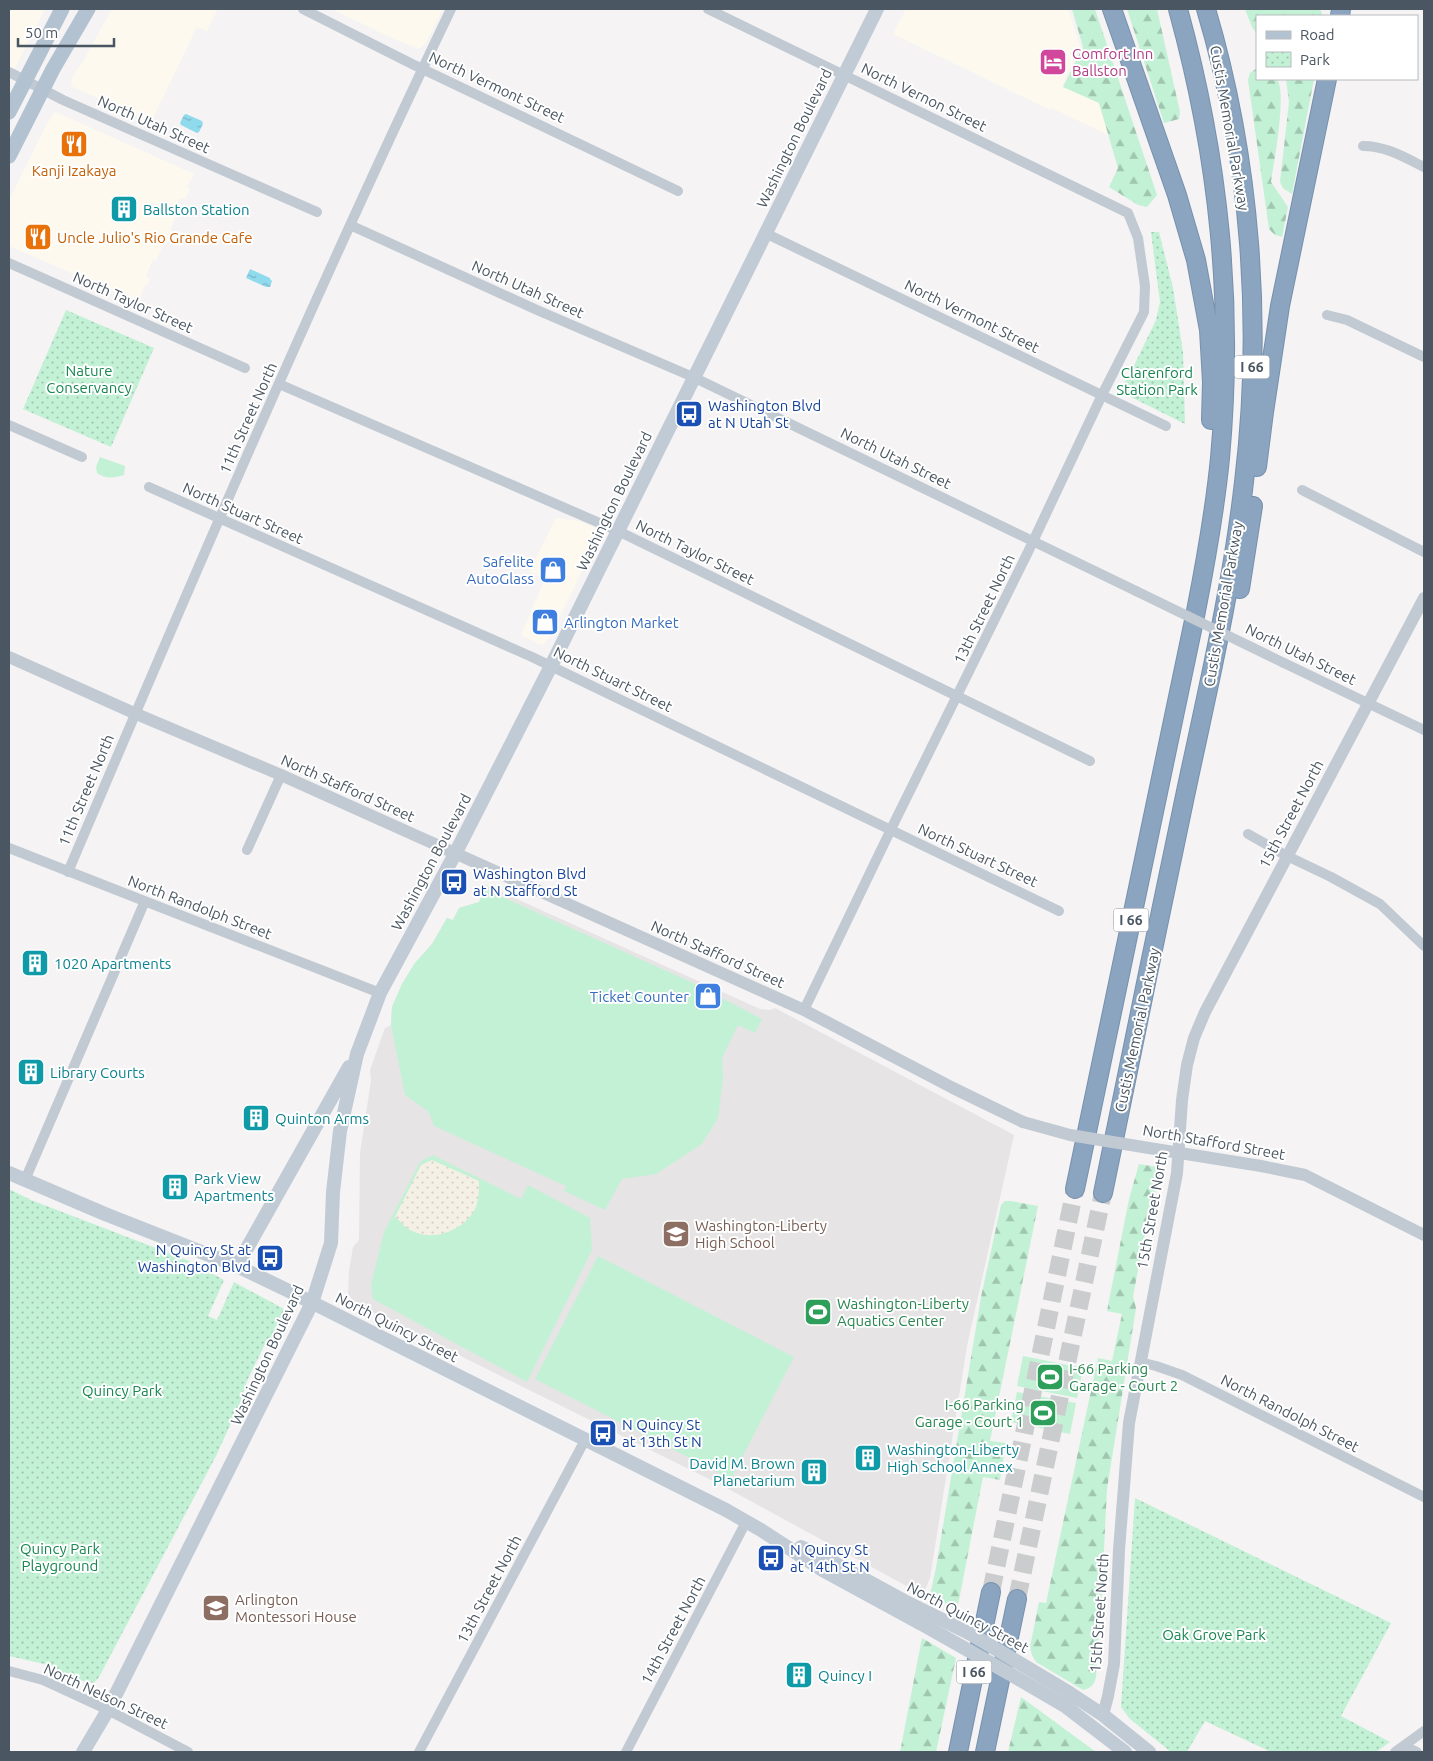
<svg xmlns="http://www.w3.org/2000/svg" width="1433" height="1761" viewBox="0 0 1433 1761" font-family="Ubuntu,sans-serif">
	<defs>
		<pattern id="forest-firs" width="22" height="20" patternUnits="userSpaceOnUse" patternTransform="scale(1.25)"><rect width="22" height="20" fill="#c3f1d5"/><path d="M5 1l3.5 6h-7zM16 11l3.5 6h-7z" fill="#a0c6b0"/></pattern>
		<pattern id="sand-dots" width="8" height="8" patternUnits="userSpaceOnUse" patternTransform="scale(1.25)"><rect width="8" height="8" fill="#f5f0e5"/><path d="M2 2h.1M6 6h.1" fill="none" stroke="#d4d0c7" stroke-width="1.8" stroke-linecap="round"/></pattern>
		<pattern id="park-dots" width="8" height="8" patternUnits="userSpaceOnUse" patternTransform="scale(1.25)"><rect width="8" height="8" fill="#c3f1d5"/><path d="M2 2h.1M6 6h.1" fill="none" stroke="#a0c6b0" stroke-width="1.8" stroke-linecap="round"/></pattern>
		<pattern id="water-ripples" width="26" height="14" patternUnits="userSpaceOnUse" patternTransform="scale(1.25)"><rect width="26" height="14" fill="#90daee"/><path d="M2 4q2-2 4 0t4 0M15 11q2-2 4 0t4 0" fill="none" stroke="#78b4c4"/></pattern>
	</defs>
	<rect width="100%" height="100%" fill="#f5f3f3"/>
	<path fill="#fdf9ef" d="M9,9H45L9,80Z
		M112,9H218L207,31L197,27L151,122L73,87L71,82L73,76L85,58Z
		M332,9H443L426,43L419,49L391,38Z
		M906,9H1068L1080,46L1062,86L1099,103L1108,135L1052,108L1050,110L893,34Z
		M56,112L194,174L187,187L190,189L185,199L180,198L173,214L176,216L171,228L172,233L170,240L163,246L156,261L153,260L146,276L150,279L147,285H145L139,301L120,294L9,246V200L46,126L53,114Z
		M556,518L579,521L598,529L600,530V534L550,637L544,644H539L521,635L545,579L530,572V570Z"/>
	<path fill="#e6e4e5" d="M486,885L760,1009L770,1010L775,1008L1014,1135L967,1346L930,1578L923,1595L723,1486L364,1308L352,1299L348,1294L349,1271L353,1247L359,1240L360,1153L371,1081L370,1070L385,1028L391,1025L392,1007L402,984L415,963L432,944L447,918L453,920L459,908L479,902Z"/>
	<path fill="#c3f1d5" d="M100,457L125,466L124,475C114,478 106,479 97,473L96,467Z
		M485,889L691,982L762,1019L755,1033L738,1025L722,1058L723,1078L718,1118L702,1144L656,1174L622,1179L605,1210L564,1191L566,1186L434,1126L429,1112L405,1095L391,1025L392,1007L402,984L415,963L432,944L447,918L453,920L459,908L479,902Z
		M433,1155L521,1199L528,1185L590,1218L592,1250L527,1382L373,1299L371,1285L384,1232L420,1162Z
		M598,1256L794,1357L731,1479L535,1379Z
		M1023,1356L1083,1368L1077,1398L1017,1386Z
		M1017,1392L1076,1403L1070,1434L1011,1422Z"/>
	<path fill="url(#forest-firs)" d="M1072,9H1095L1157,195L1147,207L1138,205L1109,187L1118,168L1099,103L1063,87L1083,47Z
		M1127,9H1157L1180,112L1179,119L1164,123Z
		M1245,9H1320L1323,16H1257V34L1252,27Z
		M1257,68V79H1277C1287,93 1274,162 1271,182L1288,207L1282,237L1275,235L1269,229L1248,80L1250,73Z
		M1286,79H1314L1292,194L1283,188L1280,182L1289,102Z
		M1139,1164L1157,1167L1161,1170V1177L1151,1203L1133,1296L1136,1308L1107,1489L1102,1590L1096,1677C1094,1685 1091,1688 1083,1690L1036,1662L1032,1655L1030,1647L1039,1602L1046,1603L1098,1358L1112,1361L1122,1314L1107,1311L1129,1199Z
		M1005,1201H1011L1038,1206L990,1441L1006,1443L1000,1480L983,1477L957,1610L930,1595L936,1568L981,1297L1001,1205Z
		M922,1638L956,1658L936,1752H900Z
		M1021,1697L1096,1752H1008Z"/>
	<path fill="url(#sand-dots)" d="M432,1160L479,1181C479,1191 479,1202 474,1211C460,1233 429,1243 407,1228C403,1225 399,1220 395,1217L421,1165Z"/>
	<path fill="url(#park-dots)" d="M1151,232H1159L1173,288L1183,352L1185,424L1125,394L1121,387L1128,378L1156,320L1160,302Z
		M66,310L154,348L111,447L23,409Z
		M9,1189L31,1200L187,1260L224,1280L208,1316L217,1320L234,1282L284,1309L272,1343L265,1344L247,1381L240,1403L216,1456L99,1677L95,1682L89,1683L66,1675L44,1664L9,1656Z
		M1135,1498L1391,1623L1341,1716L1390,1742L1376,1752H1271L1205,1721L1187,1752H1171L1130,1719L1121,1707Z"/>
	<path fill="url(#water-ripples)" d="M186,114L202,121L203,124L199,132L197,133L181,125L180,123L184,115Z
		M250,269L270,278V279L272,281L270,287H266L246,278Z"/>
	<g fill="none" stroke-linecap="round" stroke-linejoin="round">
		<path stroke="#caccce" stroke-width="18" stroke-dasharray="18 9" stroke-linecap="butt" d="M991,1592L1075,1189
			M1017,1599L1103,1193"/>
		<g stroke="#7690ad" stroke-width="20">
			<path id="motorway" d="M1112,9L1177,195L1196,260L1209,330L1212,382L1211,420
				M1340,16L1341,9
				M1257,467L1264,412L1280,306L1327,79
				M1240,589L1253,506
				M1075,1189L1196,611C1206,560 1215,509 1220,458C1234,303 1219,158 1178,9
				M1103,1193C1130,1061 1157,928 1185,796C1207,692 1232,588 1244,482C1263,325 1251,160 1206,9
				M958,1752L991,1592
				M985,1752L1017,1599"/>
		</g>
		<path stroke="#c1cad2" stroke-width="10" d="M303,9L412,64L678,191
			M708,9L1128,213L1138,238L1145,286L1144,312L1102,395L1028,552L895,821L804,1010
			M9,72L63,100L317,212
			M1363,146C1386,146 1404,157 1424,167
			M350,225L537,310L693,377L1136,591
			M765,233L1166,426
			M9,263L245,368
			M1327,315L1347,320L1424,357
			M279,384L618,531L1090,761
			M9,425L82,457
			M149,487L532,657L1059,911
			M1302,490L1424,552
			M1284,663L1424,730
			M1248,834L1287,856L1331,877L1380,904L1424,946
			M9,848L380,993
			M247,850L281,775
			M68,872C191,582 315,293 451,9
			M25,1180L145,901
			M1140,1362L1156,1366L1182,1375L1424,1497
			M9,1671L43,1680L108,1710L188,1752
			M1404,1746L1417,1752
			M419,1752L585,1440
			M626,1752L746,1522
			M1395,1752L1424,1731"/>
		<path stroke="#c1cad2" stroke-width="12" d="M9,657L134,713L281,775L804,1010L953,1088L1023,1122
			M1155,1149L1261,1166L1305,1175L1424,1235
			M1103,1715L1108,1696L1114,1664L1119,1550L1129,1423L1177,1173L1182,1100L1187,1065L1194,1038L1205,1012L1424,598"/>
		<path stroke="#c1cbd6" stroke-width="14" d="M9,1173L105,1214L237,1266L291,1292L726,1510L761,1530L821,1569L920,1623
			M237,1266L349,1067
			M801,1547L827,1559L904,1601L969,1633
			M1010,1674L1065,1706L1125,1752
			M1068,1692L1103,1715L1149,1752
			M83,1752L108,1710L312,1303L331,1243L333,1192L340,1131L357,1054L380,993L455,854L551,666L877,9"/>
		<path stroke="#b3c2d1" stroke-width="15" d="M9,112L62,9
			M9,156L53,69L88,9"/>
		<use href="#motorway" stroke="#8ba5c1" stroke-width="18"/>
		<path stroke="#c1cad2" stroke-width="10" d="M1136,591L1284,663"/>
		<path stroke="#c1cad2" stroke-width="12" d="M1023,1122L1070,1135L1155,1149"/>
		<path stroke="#c1cbd6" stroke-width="14" d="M920,1623L1010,1674
			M969,1633L1068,1692"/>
	</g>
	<defs>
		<g id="hotel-square" transform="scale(1.4375)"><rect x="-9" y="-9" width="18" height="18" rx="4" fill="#d1479c" stroke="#fff"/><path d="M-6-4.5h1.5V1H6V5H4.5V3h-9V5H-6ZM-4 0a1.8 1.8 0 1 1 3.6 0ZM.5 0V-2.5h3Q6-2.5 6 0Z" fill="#fff"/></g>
		<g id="restaurant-square" transform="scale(1.4375)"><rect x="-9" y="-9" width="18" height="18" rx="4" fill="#e8710a" stroke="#fff"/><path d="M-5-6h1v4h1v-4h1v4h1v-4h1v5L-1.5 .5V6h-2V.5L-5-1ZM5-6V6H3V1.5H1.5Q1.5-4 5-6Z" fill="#fff"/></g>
		<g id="building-square" transform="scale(1.4375)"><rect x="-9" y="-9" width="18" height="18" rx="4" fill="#0f9aa8" stroke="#fff"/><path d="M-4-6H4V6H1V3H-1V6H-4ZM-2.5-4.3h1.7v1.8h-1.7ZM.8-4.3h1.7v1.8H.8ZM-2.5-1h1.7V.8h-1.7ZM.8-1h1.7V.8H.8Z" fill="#fff"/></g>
		<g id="bus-square" transform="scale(1.4375)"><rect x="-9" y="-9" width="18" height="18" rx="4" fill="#1a4fb4" stroke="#fff"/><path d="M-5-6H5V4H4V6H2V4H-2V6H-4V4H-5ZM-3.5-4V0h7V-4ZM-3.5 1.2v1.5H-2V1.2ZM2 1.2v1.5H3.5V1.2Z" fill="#fff"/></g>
		<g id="shop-square" transform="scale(1.4375)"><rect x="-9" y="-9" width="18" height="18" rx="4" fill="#3f7fe0" stroke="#fff"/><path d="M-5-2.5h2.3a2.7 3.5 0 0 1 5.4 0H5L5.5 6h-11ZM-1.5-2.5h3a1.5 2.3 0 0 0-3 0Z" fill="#fff"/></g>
		<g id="school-square" transform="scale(1.4375)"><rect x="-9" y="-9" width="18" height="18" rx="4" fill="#8d6e63" stroke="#fff"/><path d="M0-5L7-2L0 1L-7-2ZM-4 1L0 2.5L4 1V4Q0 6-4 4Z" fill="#fff"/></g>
		<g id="stadium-square" transform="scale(1.4375)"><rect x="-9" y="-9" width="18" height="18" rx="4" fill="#2e9e5b" stroke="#fff"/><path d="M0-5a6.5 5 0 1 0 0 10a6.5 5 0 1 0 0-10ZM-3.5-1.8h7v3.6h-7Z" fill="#fff"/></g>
	</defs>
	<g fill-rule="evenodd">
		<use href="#hotel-square" x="1053" y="62"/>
		<use href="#restaurant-square" x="74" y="144"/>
		<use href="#building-square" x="124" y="209"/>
		<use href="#restaurant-square" x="38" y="237"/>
		<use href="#bus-square" x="689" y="414"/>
		<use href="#shop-square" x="553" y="570"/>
		<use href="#shop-square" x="545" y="622"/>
		<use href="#bus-square" x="454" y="882"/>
		<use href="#building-square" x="35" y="963"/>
		<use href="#shop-square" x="708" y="996"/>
		<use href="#building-square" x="31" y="1072"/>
		<use href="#building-square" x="256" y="1118"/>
		<use href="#building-square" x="175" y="1187"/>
		<use href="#school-square" x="676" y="1234"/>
		<use href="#bus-square" x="270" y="1258"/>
		<use href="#stadium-square" x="818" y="1312"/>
		<use href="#stadium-square" x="1050" y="1377"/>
		<use href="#stadium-square" x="1043" y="1413"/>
		<use href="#bus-square" x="603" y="1433"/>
		<use href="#building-square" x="868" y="1458"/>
		<use href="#building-square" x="814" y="1472"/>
		<use href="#bus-square" x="771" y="1558"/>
		<use href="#school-square" x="216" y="1608"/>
		<use href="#building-square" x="799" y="1675"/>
	</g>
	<g text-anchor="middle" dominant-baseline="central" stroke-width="4" stroke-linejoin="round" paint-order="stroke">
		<g fill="#fff" stroke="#808990" stroke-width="1">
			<rect x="1234.5" y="355.5" width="35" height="23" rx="4"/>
			<rect x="1113.5" y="908.5" width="35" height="23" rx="4"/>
			<rect x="956.5" y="1660.5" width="35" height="23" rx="4"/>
		</g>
		<g font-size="14" font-weight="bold" fill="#4a5661">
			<text x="1252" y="367">I 66</text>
			<text x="1131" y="920">I 66</text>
			<text x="974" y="1672">I 66</text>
		</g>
		<g font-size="15" fill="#b23c85" stroke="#fff" text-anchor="start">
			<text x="1072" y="53">Comfort Inn<tspan x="1072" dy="17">Ballston</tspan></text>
		</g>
		<g font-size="15" fill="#4a5661" stroke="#fff">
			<text transform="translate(497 87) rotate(25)">North Vermont Street</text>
			<text transform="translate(924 97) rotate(26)">North Vernon Street</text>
			<text transform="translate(154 124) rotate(24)">North Utah Street</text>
			<text transform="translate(1230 128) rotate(80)">Custis Memorial Parkway</text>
			<text transform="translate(794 138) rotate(-64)">Washington Boulevard</text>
			<text transform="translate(528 289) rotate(24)">North Utah Street</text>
			<text transform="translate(133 302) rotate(24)">North Taylor Street</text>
			<text transform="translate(972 316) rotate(26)">North Vermont Street</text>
			<text transform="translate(248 418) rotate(-66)">11th Street North</text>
			<text transform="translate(896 458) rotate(26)">North Utah Street</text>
			<text transform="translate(614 501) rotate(-64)">Washington Boulevard</text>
			<text transform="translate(243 513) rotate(24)">North Stuart Street</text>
			<text transform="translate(695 552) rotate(26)">North Taylor Street</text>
			<text transform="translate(1223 604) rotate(-80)">Custis Memorial Parkway</text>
			<text transform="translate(984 609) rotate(-64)">13th Street North</text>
			<text transform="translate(1301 654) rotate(26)">North Utah Street</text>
			<text transform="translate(613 679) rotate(26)">North Stuart Street</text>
			<text transform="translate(348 788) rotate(24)">North Stafford Street</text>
			<text transform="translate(86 790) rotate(-67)">11th Street North</text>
			<text transform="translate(1291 814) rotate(-62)">15th Street North</text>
			<text transform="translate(978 855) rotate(25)">North Stuart Street</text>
			<text transform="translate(431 862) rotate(-62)">Washington Boulevard</text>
			<text transform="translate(200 907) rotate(21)">North Randolph Street</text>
			<text transform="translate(718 954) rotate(24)">North Stafford Street</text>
			<text transform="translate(1137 1030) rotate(-78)">Custis Memorial Parkway</text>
			<text transform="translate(1214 1142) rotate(10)">North Stafford Street</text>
			<text transform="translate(1152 1210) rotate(-80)">15th Street North</text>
			<text transform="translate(397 1327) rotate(27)">North Quincy Street</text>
			<text transform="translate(267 1355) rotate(-65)">Washington Boulevard</text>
			<text transform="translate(1290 1413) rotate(27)">North Randolph Street</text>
			<text transform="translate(489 1589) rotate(-62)">13th Street North</text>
			<text transform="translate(1099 1613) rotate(-86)">15th Street North</text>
			<text transform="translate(968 1617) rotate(28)">North Quincy Street</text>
			<text transform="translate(673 1630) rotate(-62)">14th Street North</text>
			<text transform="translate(106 1696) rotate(25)">North Nelson Street</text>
		</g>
		<g font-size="15" fill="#c56008" stroke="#fff">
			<text x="74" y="170">Kanji Izakaya</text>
			<text x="57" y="237" text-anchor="start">Uncle Julio's Rio Grande Cafe</text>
		</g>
		<g font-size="15" fill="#0d838f" stroke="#fff" text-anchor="start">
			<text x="143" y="209">Ballston Station</text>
			<text x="54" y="963">1020 Apartments</text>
			<text x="50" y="1072">Library Courts</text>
			<text x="275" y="1118">Quinton Arms</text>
			<text x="194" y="1178">Park View<tspan x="194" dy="17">Apartments</tspan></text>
			<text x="887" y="1449">Washington-Liberty<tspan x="887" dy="17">High School Annex</tspan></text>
			<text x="795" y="1463" text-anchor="end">David M. Brown<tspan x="795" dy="17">Planetarium</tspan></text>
			<text x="818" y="1675">Quincy I</text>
		</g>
		<g font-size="15" fill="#17864f" stroke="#fff">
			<text x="89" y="370">Nature<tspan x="89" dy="17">Conservancy</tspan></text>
			<text x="1157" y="372">Clarenford<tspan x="1157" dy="17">Station Park</tspan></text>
			<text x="122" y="1390">Quincy Park</text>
			<text x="60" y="1548">Quincy Park<tspan x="60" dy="17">Playground</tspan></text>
			<text x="1214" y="1634">Oak Grove Park</text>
		</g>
		<g font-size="15" fill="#164399" stroke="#fff" text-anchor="start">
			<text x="708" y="405">Washington Blvd<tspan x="708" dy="17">at N Utah St</tspan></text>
			<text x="473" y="873">Washington Blvd<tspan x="473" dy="17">at N Stafford St</tspan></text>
			<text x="251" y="1249" text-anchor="end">N Quincy St at<tspan x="251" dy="17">Washington Blvd</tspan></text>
			<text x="622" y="1424">N Quincy St<tspan x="622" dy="17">at 13th St N</tspan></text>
			<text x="790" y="1549">N Quincy St<tspan x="790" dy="17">at 14th St N</tspan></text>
		</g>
		<g font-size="15" fill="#366cbe" stroke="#fff" text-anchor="end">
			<text x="534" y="561">Safelite<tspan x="534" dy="17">AutoGlass</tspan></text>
			<text x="564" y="622" text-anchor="start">Arlington Market</text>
			<text x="689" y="996">Ticket Counter</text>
		</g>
		<g font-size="15" fill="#785e54" stroke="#fff" text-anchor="start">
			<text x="695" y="1225">Washington-Liberty<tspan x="695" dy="17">High School</tspan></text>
			<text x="235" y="1599">Arlington<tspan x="235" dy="17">Montessori House</tspan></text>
		</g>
		<g font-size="15" fill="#27864d" stroke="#fff" text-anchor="start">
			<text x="837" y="1303">Washington-Liberty<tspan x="837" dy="17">Aquatics Center</tspan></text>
			<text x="1069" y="1368">I-66 Parking<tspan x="1069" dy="17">Garage - Court 2</tspan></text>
			<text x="1024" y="1404" text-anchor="end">I-66 Parking<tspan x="1024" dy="17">Garage - Court 1</tspan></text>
		</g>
	</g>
	<rect width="1433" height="1761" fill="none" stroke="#4a5661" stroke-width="20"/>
	<rect x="1256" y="15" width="162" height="65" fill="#ffffff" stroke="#b7bbc0"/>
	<rect x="1266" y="31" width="25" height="8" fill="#b3c2d1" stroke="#b7bbc0"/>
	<text x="1300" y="40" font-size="15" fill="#4a5661">Road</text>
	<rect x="1266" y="52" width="25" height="15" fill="url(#park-dots)" stroke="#b7bbc0"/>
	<text x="1300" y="65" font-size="15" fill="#4a5661">Park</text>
	<path d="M18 38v8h96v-8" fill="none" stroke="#4a5661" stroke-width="2.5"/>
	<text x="25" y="38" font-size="15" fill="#4a5661" stroke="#ffffff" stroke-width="4" paint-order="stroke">50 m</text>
</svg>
